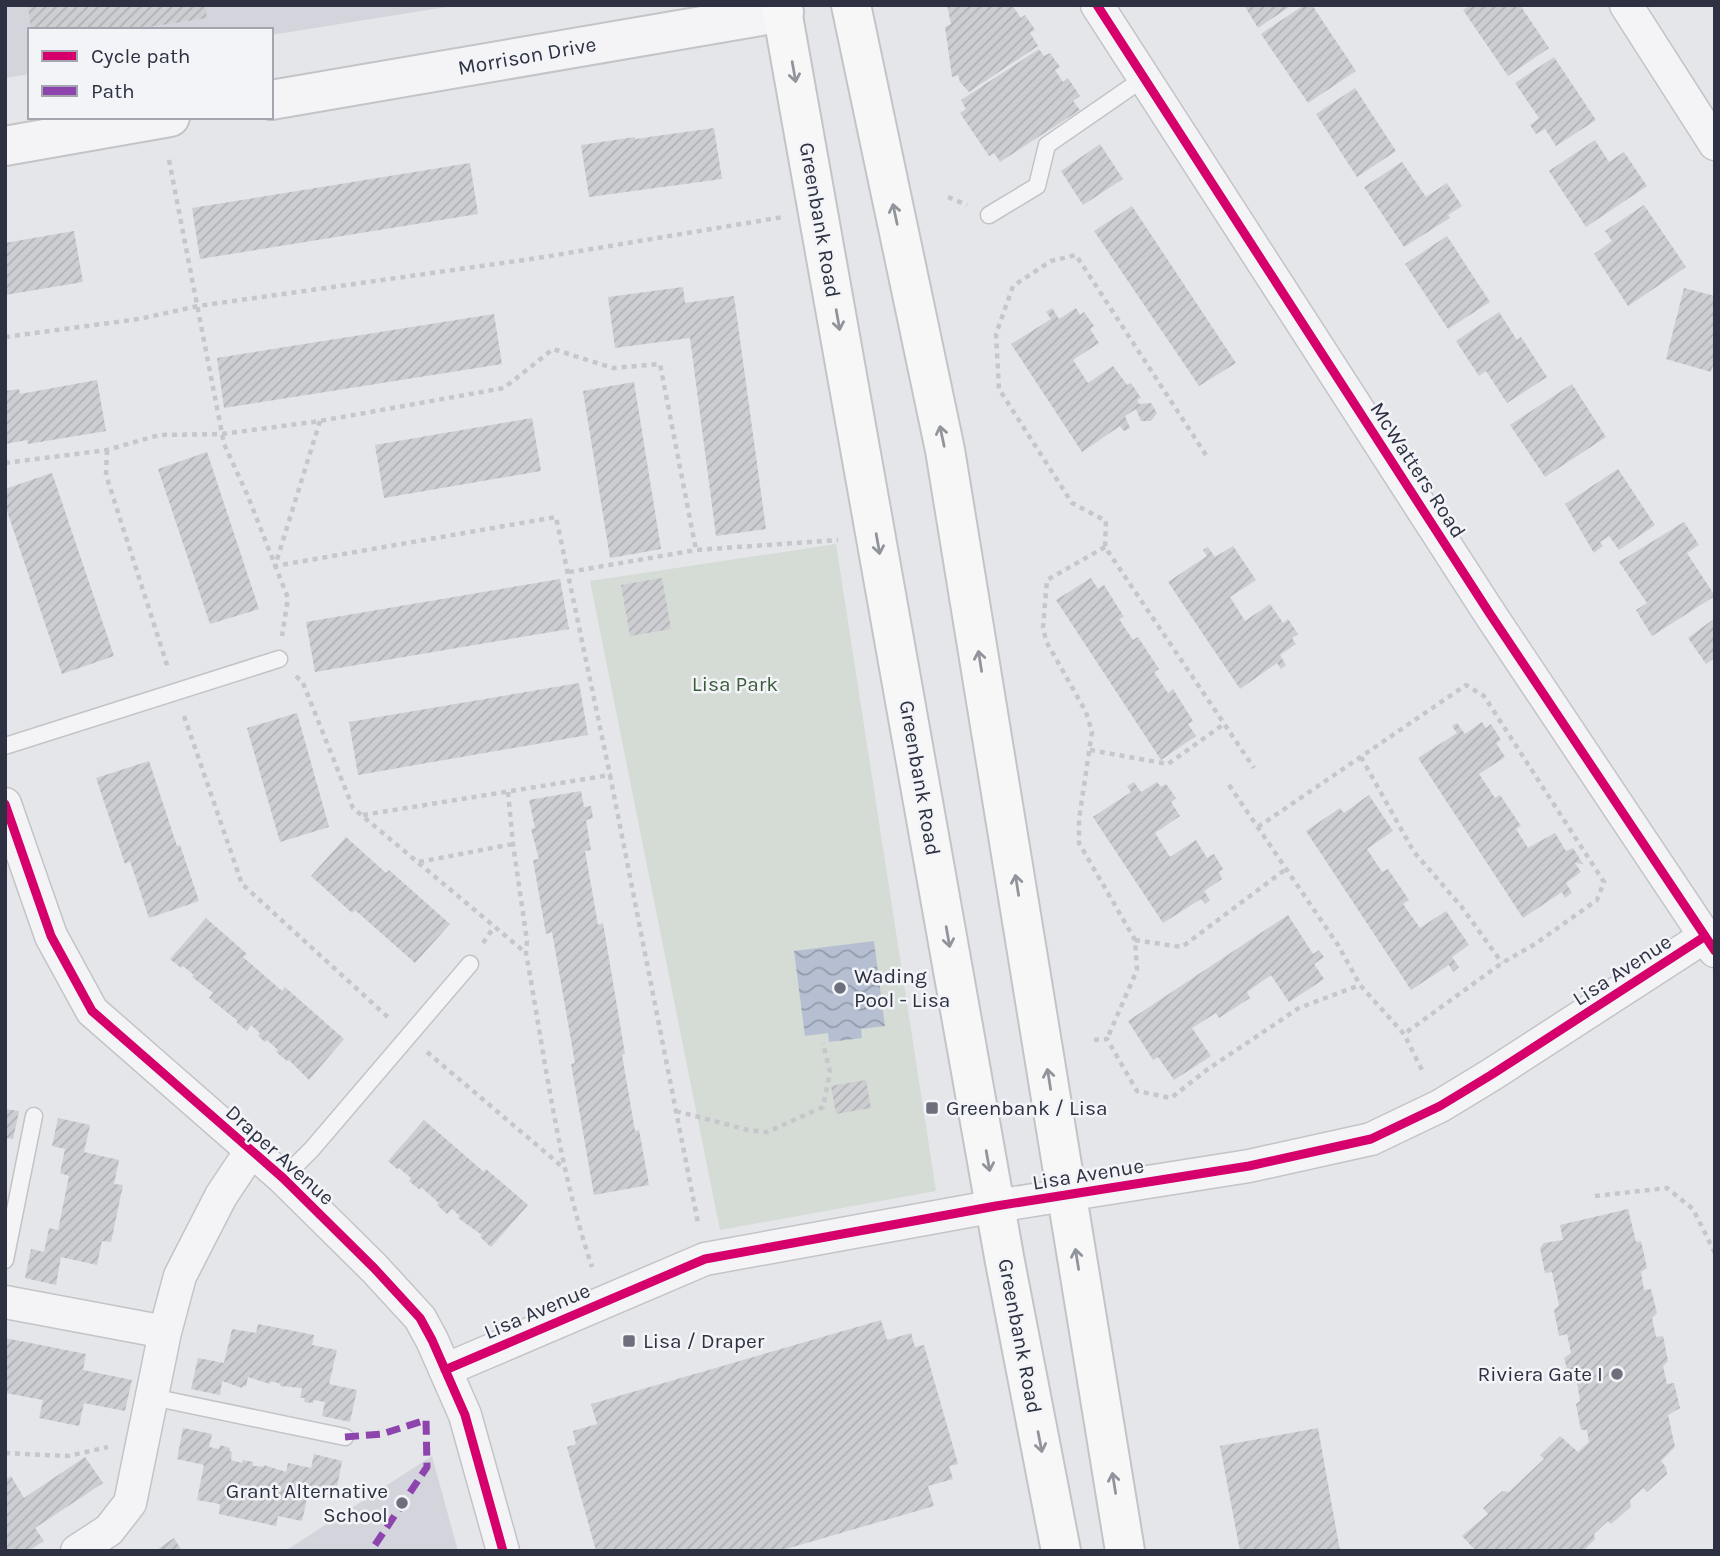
<svg xmlns="http://www.w3.org/2000/svg" width="1720" height="1556" viewBox="0 0 1720 1556" font-family="Karla,sans-serif">
	<defs>
		<pattern id="water-waves" width="16" height="10" patternUnits="userSpaceOnUse" patternTransform="scale(1.75)"><rect width="16" height="10" fill="#b6bfd1"/><path d="M0 5q4-4 8 0t8 0" fill="none" stroke="#949cab"/></pattern>
		<pattern id="building-hatch" width="6" height="6" patternUnits="userSpaceOnUse" patternTransform="scale(1.75)"><rect width="6" height="6" fill="#cdced1"/><path d="M-1 1l2-2M0 6l6-6M5 7l2-2" fill="none" stroke="#b0b1b5"/></pattern>
	</defs>
	<rect width="100%" height="100%" fill="#e5e6e9"/>
	<path fill="#d4d5dc" d="M5,5H459L271,35V30H30V74L5,78Z
		M432,1456L458,1551H285Z"/>
	<path fill="#d4dcd5" d="M836,544L936,1191L720,1230L590,581Z"/>
	<path fill="url(#water-waves)" d="M874,941L885,1026L861,1029L862,1038L829,1042L828,1033L805,1036L794,951Z"/>
	<path fill="url(#building-hatch)" d="M28,5H205L207,18L129,30H31Z
		M947,5H1012L1021,18L1025,15L1035,30L1030,33L1038,46L969,92L960,82L958,75L952,77L945,27L951,24Z
		M1244,5H1292L1258,28Z
		M1304,5H1312L1356,71L1308,103L1261,34Z
		M1470,5H1520L1549,48L1508,76L1463,10Z
		M1039,49L1044,56L1050,53L1060,67L1055,70L1063,82L1068,78L1080,96L1073,101L1080,110L1000,162L994,153L989,156L960,113L966,109L961,100Z
		M1554,57L1596,120L1556,146L1545,129L1536,134L1530,125L1539,118L1515,83Z
		M1355,88L1396,151L1357,177L1316,114Z
		M714,128L722,179L589,197L581,145L635,137V139Z
		M1595,140L1609,162L1624,152L1647,186L1586,227L1549,171Z
		M1100,144L1123,179L1083,205L1061,171Z
		M1402,162L1426,197L1447,183L1462,206L1448,215L1450,218L1404,247L1364,187Z
		M470,163L478,214L200,259L192,208Z
		M1644,205L1686,267L1628,306L1594,254L1612,241L1605,231Z
		M1132,206L1236,363L1199,386L1094,231Z
		M74,231L83,282L5,295V243Z
		M1447,236L1490,302L1448,329L1405,264Z
		M683,287L685,303L734,296L766,529L716,536L690,338L615,348L608,297Z
		M1684,288L1715,296V359L1711,372L1666,359Z
		M1052,308L1059,319L1076,308L1080,315L1084,312L1094,326L1090,329L1099,343L1073,360L1088,383L1113,366L1127,385L1131,383L1141,398L1137,400L1139,404L1151,403L1157,413L1151,421H1141L1136,409L1125,416L1130,428L1124,431L1120,426L1082,452L1011,344L1051,319L1046,312Z
		M1499,312L1517,340L1521,337L1547,377L1507,403L1486,371L1479,376L1456,341Z
		M494,314L502,364L224,408L217,358Z
		M97,380L106,431L28,444L27,440L5,444V391L19,389L20,394Z
		M634,382L661,549L610,558L583,391Z
		M1572,384L1606,437L1545,477L1510,425Z
		M532,418L541,471L384,498L375,445Z
		M207,452L259,609L210,624L158,469Z
		M1618,469L1655,525L1619,550L1609,536L1600,542L1603,546L1594,553L1565,504Z
		M52,473L114,656L62,674L5,505V489Z
		M1684,522L1699,545L1687,553L1715,596L1652,636L1636,610L1647,603L1619,562Z
		M1233,546L1256,580L1230,597L1245,621L1270,604L1283,623L1288,619L1298,634L1292,638L1296,644L1280,655L1286,665L1281,669L1277,663L1240,689L1168,582L1207,556L1203,550L1208,547L1215,557Z
		M662,578L671,629L630,636L621,585Z
		M1091,578L1098,589L1104,585L1124,617L1119,619L1133,640L1138,637L1159,669L1154,672L1168,693L1173,689L1193,721L1188,724L1196,736L1161,760L1056,600Z
		M560,579L569,629L315,672L306,622Z
		M1715,618V658L1706,664L1688,638Z
		M579,683L588,735L358,775L349,722Z
		M297,713L329,827L280,842L247,728Z
		M1482,722L1486,728L1491,724L1501,740L1496,743L1505,757L1479,774L1495,798L1500,795L1521,826L1516,829L1528,848L1555,833L1566,851L1573,848L1583,864L1575,863L1581,872L1566,883L1572,893L1565,898L1562,892L1523,918L1418,758L1457,733L1452,726L1457,723L1465,734Z
		M149,761L177,846L180,845L199,901L149,918L130,861L125,864L96,778Z
		M1134,782L1141,792L1157,782L1161,787L1166,784L1176,798L1171,802L1180,816L1155,833L1170,857L1196,840L1207,858L1214,854L1223,869L1219,872L1222,879L1204,891L1210,900L1205,904L1201,899L1163,923L1093,817L1131,792L1127,786Z
		M581,791L584,807L591,806L593,818L586,820L591,850L585,851L598,925L603,923L625,1054L622,1055L635,1131L639,1130L649,1185L594,1195L571,1064L575,1063L552,932L546,934L533,860L539,859L531,829L535,828L529,800Z
		M1369,795L1393,831L1367,849L1382,872L1388,869L1409,900L1403,904L1420,928L1446,911L1469,945L1452,957L1459,967L1453,972L1449,965L1411,990L1306,831L1340,808L1344,813Z
		M346,837L386,873L389,870L450,924L415,963L355,910L352,913L311,876Z
		M1288,915L1313,954L1319,950L1324,957L1314,964L1324,979L1289,1002L1271,975L1247,992L1250,998L1219,1018L1216,1013L1192,1028L1211,1056L1174,1080L1158,1057L1153,1060L1128,1021Z
		M206,918L247,954L243,957L282,991L285,987L344,1039L309,1080L289,1060L287,1061L276,1052L278,1050L267,1040L265,1042L258,1036L260,1033L251,1025L247,1031L236,1022L238,1021L209,998L213,993L192,977L194,975L183,966L181,968L170,959Z
		M866,1080L871,1108L836,1114L831,1086Z
		M5,1109L19,1111L13,1139L5,1138Z
		M58,1118L90,1125L84,1152L119,1160L114,1184L123,1185L111,1242L102,1241L97,1265L61,1257L56,1285L25,1278L31,1249L44,1252L49,1228L58,1230L69,1176L60,1173L65,1149L52,1146Z
		M424,1120L484,1172L486,1169L528,1205L491,1247L480,1237L482,1235L458,1218L460,1216L452,1209L447,1214L437,1205L439,1203L421,1187L420,1190L409,1181L411,1178L399,1168L397,1169L388,1161Z
		M1628,1209L1636,1242L1641,1241L1647,1268L1641,1272L1644,1290L1651,1289L1657,1313L1652,1318L1656,1337L1663,1336L1668,1361L1663,1366L1667,1384L1674,1383L1680,1408L1668,1415L1675,1447L1661,1461L1666,1467L1667,1474L1647,1492L1643,1488L1630,1500L1631,1507L1611,1524L1608,1521L1594,1534L1595,1539L1583,1551H1476L1462,1536L1488,1514L1483,1508L1502,1491L1509,1492L1544,1459L1540,1455L1560,1436L1578,1452L1589,1442L1587,1430H1581L1576,1404L1580,1401L1577,1382L1571,1383L1564,1358L1571,1353L1567,1334L1559,1336L1554,1310L1559,1305L1552,1272L1545,1273L1540,1248L1544,1243L1563,1240L1560,1225Z
		M881,1320L887,1340L911,1333L915,1347L924,1345L958,1464L949,1466L953,1479L928,1486L934,1506L779,1551H596L567,1447L576,1444L573,1431L597,1424L591,1404Z
		M258,1324L314,1335L312,1345L337,1350L329,1384L357,1390L350,1422L322,1416L325,1402L314,1400L313,1403L304,1402L305,1398H300L302,1388L280,1386V1384L275,1382H270V1384L248,1377L246,1386H243L242,1388L222,1381L220,1395L191,1389L198,1358L224,1363L232,1329L256,1333Z
		M5,1338L86,1354L83,1370L132,1380L125,1411L84,1403L79,1426L39,1418L43,1400L5,1393Z
		M183,1428L212,1434L209,1447L219,1449L220,1445L230,1448L229,1451L232,1452L231,1460L242,1463L243,1460L253,1462V1466H257L263,1467L264,1465L286,1472L288,1463L311,1468L314,1454L342,1461L336,1492L310,1486L302,1521L278,1516L276,1526L219,1514L220,1504L197,1500L204,1465L177,1459Z
		M1318,1428L1340,1551H1240L1220,1446Z
		M85,1457L103,1483L35,1528L44,1541L28,1551H5V1480L11,1476L24,1498Z
		M174,1538L182,1551H155Z"/>
	<g fill="none" stroke-linecap="round" stroke-linejoin="round">
		<g stroke="#c3c4c7" stroke-width="19">
			<path id="service" d="M989,215L1037,186L1047,145L1144,78
				M5,746L279,659
				M283,1178L312,1149L470,964
				M5,1260L34,1116
				M152,1397L345,1437"/>
		</g>
		<g stroke="#c3c4c7" stroke-width="35">
			<path id="minor" d="M1097,5L1490,614L1715,951
				M1626,5L1715,144
				M5,804L51,936L92,1011L283,1178L374,1268L420,1318L432,1340L465,1415L503,1551
				M5,1302L165,1332L130,1503L109,1530L77,1551
				M165,1332L180,1276L221,1196L251,1151
				M445,1370L705,1259L996,1206L1249,1166L1371,1139L1440,1106L1491,1075L1704,937"/>
		</g>
		<g stroke="#c3c4c7" stroke-width="42">
			<path id="tertiary" d="M271,100L784,12
				M5,146L170,117"/>
		</g>
		<g stroke="#c3c4c7" stroke-width="42">
			<path id="secondary" d="M781,5L1005,1262L1061,1551
				M851,5L945,450L1125,1551"/>
		</g>
		<path stroke="#c6c7cb" stroke-width="4.5" stroke-dasharray="5 5" stroke-linecap="butt" d="M169,160L224,444L247,494L288,598L282,636
			M948,197L967,205
			M5,337L139,319L198,306L538,258L783,217
			M320,421L275,566L556,517L610,775
			M107,450L106,475L168,668
			M1206,455L1076,255L1051,261L1013,286L996,334L999,389L1072,503L1106,521L1105,547L1254,768
			M5,463L107,450L159,435L222,434L320,421L504,388L553,349L613,368L660,364L696,550
			M1105,547L1047,580L1043,627L1046,641L1086,712L1092,732L1079,819V843L1135,940L1137,970L1107,1039
			M569,572L696,550L838,540
			M296,676L303,683L353,808L526,953
			M184,716L242,884L391,1020
			M1090,750L1168,764L1224,724
			M1361,757L1414,852L1461,906L1502,963
			M1229,785L1338,945L1360,985L1404,1034L1422,1070
			M508,792L513,844L527,941L526,953C545,1058 558,1166 592,1267
			M363,815L610,775L698,1223
			M1258,827L1466,685L1484,696L1604,882L1597,900L1535,944L1502,963L1404,1034
			M419,862L513,844
			M1135,940L1182,947L1286,869
			M483,943L494,927
			M1094,1040L1107,1039L1137,1091L1171,1098L1208,1069L1299,1008L1360,985
			M427,1052L565,1169
			M676,1111L748,1130L767,1132L823,1107L830,1072L823,1043
			M1595,1196L1667,1188L1693,1209L1715,1253
			M5,1453L68,1456L108,1447"/>
		<use href="#service" stroke="#f4f4f6" stroke-width="16"/>
		<use href="#minor" stroke="#f4f4f6" stroke-width="32"/>
		<use href="#tertiary" stroke="#f4f4f6" stroke-width="38"/>
		<use href="#secondary" stroke="#f7f7f8" stroke-width="38"/>
		<path stroke="#8e44ad" stroke-width="7" stroke-dasharray="14 7" stroke-linecap="butt" d="M345,1437L382,1434L426,1420L427,1467L371,1551"/>
		<g stroke="#f3f4f8" stroke-width="13">
			<path id="cycleway" d="M1097,5L1490,614L1715,951
				M5,804L51,936L92,1011L283,1178L374,1268L420,1318L432,1340L465,1415L503,1551
				M445,1370L705,1259L996,1206L1249,1166L1371,1139L1440,1106L1491,1075L1704,937"/>
		</g>
		<use href="#cycleway" stroke="#d6006c" stroke-width="9"/>
	</g>
	<defs><path id="oneway-shaft" d="M-6 0H5M1.5-3L5.5 0L1.5 3" fill="none" stroke-width="1.6" stroke-linecap="round" stroke-linejoin="round" transform="scale(1.75)"/></defs>
	<g stroke="#92949c">
		<use href="#oneway-shaft" transform="translate(794 72) rotate(80)"/>
		<use href="#oneway-shaft" transform="translate(895 214) rotate(-102)"/>
		<use href="#oneway-shaft" transform="translate(838 320) rotate(80)"/>
		<use href="#oneway-shaft" transform="translate(942 436) rotate(-102)"/>
		<use href="#oneway-shaft" transform="translate(878 544) rotate(80)"/>
		<use href="#oneway-shaft" transform="translate(980 661) rotate(-99)"/>
		<use href="#oneway-shaft" transform="translate(1017 885) rotate(-99)"/>
		<use href="#oneway-shaft" transform="translate(948 937) rotate(80)"/>
		<use href="#oneway-shaft" transform="translate(1049 1079) rotate(-99)"/>
		<use href="#oneway-shaft" transform="translate(988 1161) rotate(80)"/>
		<use href="#oneway-shaft" transform="translate(1077 1259) rotate(-99)"/>
		<use href="#oneway-shaft" transform="translate(1040 1442) rotate(79)"/>
		<use href="#oneway-shaft" transform="translate(1114 1483) rotate(-99)"/>
	</g>
	<g fill="#6d707c" stroke="#f3f4f8" stroke-width="2.5">
		<circle cx="840" cy="988" r="7"/>
		<rect x="925" y="1101" width="14" height="14" rx="3.5"/>
		<rect x="622" y="1334" width="14" height="14" rx="3.5"/>
		<circle cx="1617" cy="1374" r="7"/>
		<circle cx="402" cy="1503" r="7"/>
	</g>
	<g text-anchor="middle" dominant-baseline="central" stroke-width="5" stroke-linejoin="round" paint-order="stroke">
		<g font-size="21" fill="#2d3141" stroke="#f3f4f8">
			<text transform="translate(527 56) rotate(-10)">Morrison Drive</text>
			<text transform="translate(820 220) rotate(80)">Greenbank Road</text>
			<text transform="translate(1418 470) rotate(57)">McWatters Road</text>
			<text transform="translate(920 778) rotate(80)">Greenbank Road</text>
			<text transform="translate(1622 970) rotate(-33)">Lisa Avenue</text>
			<text transform="translate(280 1155) rotate(42)">Draper Avenue</text>
			<text transform="translate(1088 1174) rotate(-9)">Lisa Avenue</text>
			<text transform="translate(537 1311) rotate(-23)">Lisa Avenue</text>
			<text transform="translate(1020 1336) rotate(79)">Greenbank Road</text>
		</g>
		<g font-size="21" fill="#3c5c3b" stroke="#f3f4f8">
			<text x="735" y="684">Lisa Park</text>
		</g>
		<g font-size="21" fill="#2d3141" stroke="#f3f4f8" text-anchor="start">
			<text x="854" y="976">Wading<tspan x="854" dy="24">Pool - Lisa</tspan></text>
			<text x="946" y="1108">Greenbank / Lisa</text>
			<text x="643" y="1341">Lisa / Draper</text>
			<text x="1603" y="1374" text-anchor="end">Riviera Gate I</text>
			<text x="388" y="1491" text-anchor="end">Grant Alternative<tspan x="388" dy="24">School</tspan></text>
		</g>
	</g>
	<rect width="1720" height="1556" fill="none" stroke="#2d3141" stroke-width="14"/>
	<rect x="28" y="28" width="245" height="91" fill="#f3f4f8" stroke="#a4a6af" stroke-width="2"/>
	<rect x="42" y="51" width="35" height="10" fill="#d6006c" stroke="#a4a6af" stroke-width="2"/>
	<text x="91" y="63" font-size="21" fill="#2d3141">Cycle path</text>
	<rect x="42" y="86" width="35" height="10" fill="#8e44ad" stroke="#a4a6af" stroke-width="2"/>
	<text x="91" y="98" font-size="21" fill="#2d3141">Path</text>
</svg>
